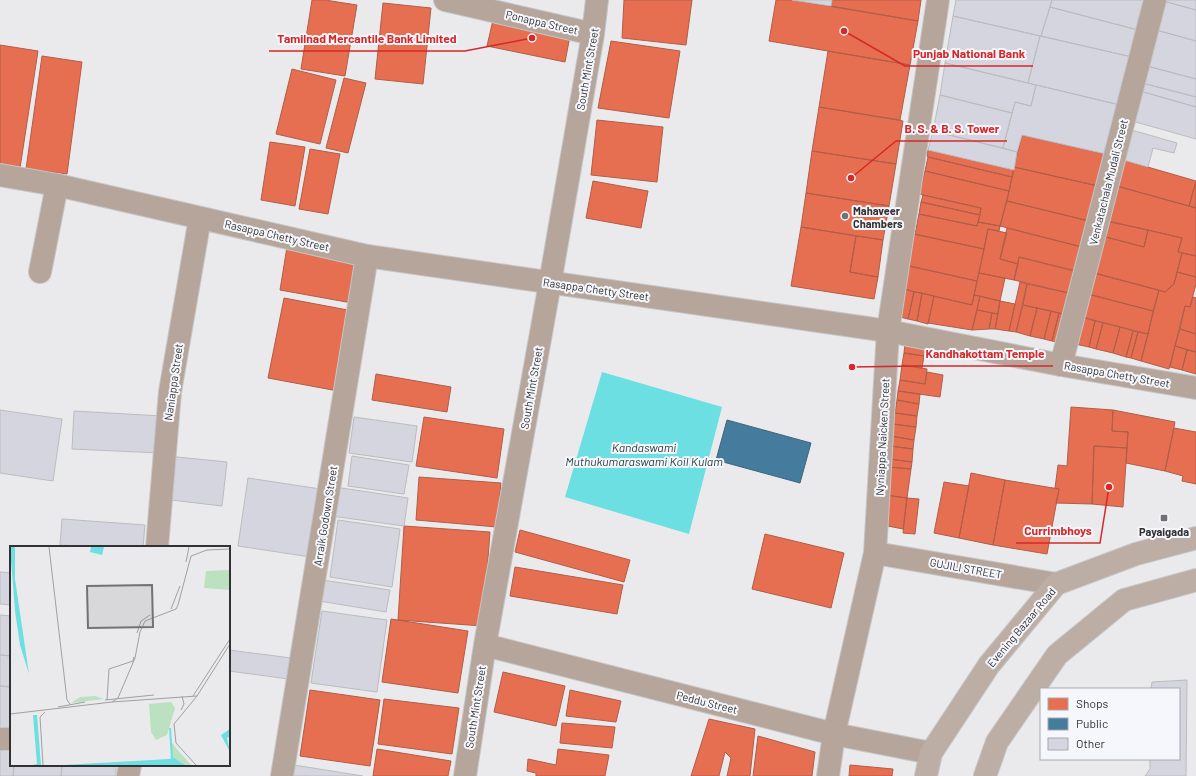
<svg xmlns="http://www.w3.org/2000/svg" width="1196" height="776" viewBox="0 0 1196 776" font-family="Barlow,sans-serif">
	<rect width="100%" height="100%" fill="#eaeaed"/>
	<path fill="#6bdfe1" d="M602,372L722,407L689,534L565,497Z"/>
	<path fill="#e76f51" stroke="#b15d48" d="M312,0H325L357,5L345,76L301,69Z
		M624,0H692L686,45L622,38Z
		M776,0H792L918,21L910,65L769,41Z
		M832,0H921L918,21L831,6Z
		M383,3L431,8L423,84L375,79Z
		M493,20L570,36L565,62L487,46Z
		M611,41L680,51L669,118L598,108Z
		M0,45L38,51L20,168L0,165Z
		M828,51L910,65L900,120L819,107Z
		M42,56L82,62L67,174L26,169Z
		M292,69L336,80L320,144L276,134Z
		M344,78L366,83L348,153L326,148Z
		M819,107L903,121L896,164L812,151Z
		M597,120L663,127L657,182L591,175Z
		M1022,135L1106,154L1098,186L1014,167Z
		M270,142L305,147L295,206L261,200Z
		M310,149L340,154L328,214L299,209Z
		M928,150L1014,170L1012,177L928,157L927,156Z
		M812,151L896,164L889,206L806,193Z
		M928,157L1012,177L1009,191L925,171Z
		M1120,159L1196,181L1189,206L1113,185Z
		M1014,167L1098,186L1089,221L1007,201Z
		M925,171L1009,191L1000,226L978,222L981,208L919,194Z
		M593,181L648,191L641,228L586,218Z
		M1196,182V208L1189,206Z
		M1113,185L1196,208V256L1178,252L1182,238L1104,220Z
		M806,193L889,206L883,240L801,227Z
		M923,195L981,208L980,215L921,202Z
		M1007,201L1089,221L1082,247L1000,226Z
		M921,202L980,215L977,226L919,214Z
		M919,214L977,226L978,222L1000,226L999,231L988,229L984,249L915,234Z
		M1105,221L1148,230L1144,247L1102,236Z
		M801,227L856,236L850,272L878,277L874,299L791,286Z
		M1007,228L1082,247L1076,271L1019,257L1018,264L1000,259Z
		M988,229L1007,233L1000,259L1018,264L1014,280L979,273Z
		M1148,230L1182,238L1178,252L1182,253L1174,284L1165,292L1094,273L1102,236L1144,247Z
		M913,234L984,249L977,281L906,265Z
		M856,236L883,240L878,277L850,272Z
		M287,247L360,260L352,303L280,290Z
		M1182,253L1196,256V277L1177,272Z
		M1019,257L1078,272L1073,294L1014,280Z
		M908,266L977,281L972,305L903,289Z
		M1177,272L1196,277V284L1190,307L1185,306L1169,369L1141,361L1159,290L1165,292L1174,284Z
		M979,273L1005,278L1000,301L974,295Z
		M1094,273L1159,290L1153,311L1088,294Z
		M1020,282L1027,284L1016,332L1009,331Z
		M1027,284L1073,294L1068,315L1023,305Z
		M905,289L914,292L908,319L900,317Z
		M914,292L922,293L917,321L908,319Z
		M922,293L934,296L928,324L917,321Z
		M1088,294L1153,311L1148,334L1082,317Z
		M974,295L980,296L972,330L928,323L934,296L972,305Z
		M980,296L1000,301L998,314L977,310Z
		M1193,297L1196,298V334L1180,329L1185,306L1190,307Z
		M284,298L353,311L338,391L268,378Z
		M1000,301L1015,304L1009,331L995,329Z
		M1023,305L1037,308L1030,336L1016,332Z
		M1037,308L1051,311L1044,339L1030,336Z
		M977,310L992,313L989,329L972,330Z
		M1051,311L1059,313L1052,341L1044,339Z
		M992,313L998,314L995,329H989Z
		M1059,313L1068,315L1061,343L1052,341Z
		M1082,317L1095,321L1089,347L1075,344Z
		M1095,321L1103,323L1096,349L1089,347Z
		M1103,323L1120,327L1113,353L1096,349Z
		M1120,327L1133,331L1126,357L1113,353Z
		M1180,329L1196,334V352L1175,346Z
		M1133,331L1138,332L1131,358L1126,357Z
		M1138,332L1148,334L1141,361L1131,358Z
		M905,343L925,346L924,356L904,353Z
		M1175,346L1187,350L1182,370L1170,367Z
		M1187,350L1196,352V374L1182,370Z
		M904,353L924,356L922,368L902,365Z
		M902,365L927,369L925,384L900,380Z
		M927,372L943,375L940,397L898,391L900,380L925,384Z
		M376,374L451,387L447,412L372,400Z
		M898,391L920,394L919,404L897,400Z
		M897,400L919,404L917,416L895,413Z
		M1071,407L1113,410L1112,431L1128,432L1127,448L1094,446L1092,504L1056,503L1059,489L1055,488L1058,465L1067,466Z
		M1113,410L1175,422L1165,471L1126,463L1128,432L1112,431Z
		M895,413L917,416L916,427L893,424Z
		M424,417L504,429L497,478L416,466Z
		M893,424L916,427L914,440L891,436Z
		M1174,428L1196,432V484L1182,481L1183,476L1165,471Z
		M891,436L914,440L913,449L890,446Z
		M890,446L913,449L912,462L889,459Z
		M1094,446L1127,448L1123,507L1092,504Z
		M889,459L912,462L911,469L888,467Z
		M888,467L911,469L907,498L885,495Z
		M971,473L1005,480L993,545L959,538Z
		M419,477L501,483L497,527L416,520Z
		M1005,480L1059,489L1047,554L993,545Z
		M944,482L969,486L959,538L934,533Z
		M885,495L907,498L903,529L888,526L883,512Z
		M907,498L919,499L915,534L903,533Z
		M404,526L490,532L483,626L398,620Z
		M520,530L630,560L624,582L515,552Z
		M765,534L844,553L831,608L752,589Z
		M515,567L623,585L617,614L510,596Z
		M391,619L468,631L458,693L382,682Z
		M503,672L565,686L556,726L494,712Z
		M310,690L380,700L370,766L300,756Z
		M570,690L621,701L616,722L566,716Z
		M384,699L459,708L452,754L378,744Z
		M709,719L755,729L750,776H727L731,758L725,752L719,776H691Z
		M562,723L615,727L612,748L560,743Z
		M758,736L815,752L812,776H753Z
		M377,749L451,761L448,776H373Z
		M558,749L609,755L605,776H536V773L527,771L528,759L556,765Z
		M850,765L893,769L892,776H849Z"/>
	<path fill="#457b9d" stroke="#3f657e" d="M727,420L811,443L800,483L716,460Z"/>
	<path fill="#d5d5e0" stroke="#bcbcbe" d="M792,0H832L831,6Z
		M956,0H1052L1041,36L953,16Z
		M1052,0H1144L1138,30L1050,7Z
		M1163,0H1196V10L1163,1Z
		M1163,1L1196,10V41L1156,30Z
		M1050,7L1138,30L1132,57L1041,36Z
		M953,16L1040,36L1028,83L945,63Z
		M1156,30L1196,41V79L1147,66Z
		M1040,36L1132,57L1120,105L1028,83Z
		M945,63L1036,85L1031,106L1015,102L1012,113L940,95Z
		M1147,66L1196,79V97L1142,83Z
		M1142,83L1196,97V107L1140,91Z
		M1036,85L1120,105L1106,154L1022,135L1017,152L1003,148L1015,102L1031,106Z
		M1140,91L1196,107V139L1132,121Z
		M940,95L1012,113L1003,148L933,131Z
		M1128,129L1177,143L1174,153L1153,148L1148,167L1120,159Z
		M933,131L1017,152L1014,170L928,150Z
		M0,410L62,419L53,481L0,473Z
		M74,411L162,416L160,453L72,449Z
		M354,417L417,426L412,462L349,453Z
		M167,456L227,462L222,506L163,499Z
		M352,456L409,465L404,494L348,486Z
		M248,478L327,490L317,558L238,546Z
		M335,487L408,498L404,526L331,516Z
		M62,519L145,525L143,547H92L60,545Z
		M338,520L400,529L392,587L330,577Z
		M0,572L11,573V605L0,604Z
		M322,580L390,590L386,612L319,601Z
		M322,611L387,620L377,692L311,683Z
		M0,615L11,616V656L0,655Z
		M229,650L299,659L296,680L229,671Z
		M0,655L11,656V687L0,686Z
		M1187,680L1186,776H1145L1150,769V759H1179V689H1151L1152,682Z
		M0,686L11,687V737L0,736Z
		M0,744L11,745V765H14L13,776H0Z
		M14,765H62L61,776H13Z
		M62,765H116V776H61Z
		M294,765L363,776H292Z"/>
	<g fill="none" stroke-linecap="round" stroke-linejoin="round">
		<g stroke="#c6c6c7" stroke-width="24">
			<path id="minor" d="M445,0L593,34
				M40,272L57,185
				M1061,365L1155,0
				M157,547L170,392L200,218
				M875,553L1056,584
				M485,645L834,734L931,753
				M0,739H11
				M128,776L130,765
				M282,776L367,256
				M465,776L485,645L550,283L593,34L597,0
				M828,776L834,734L875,553L888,331L938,0"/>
		</g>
		<g stroke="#c6c6c7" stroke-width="24">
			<path id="tertiary" d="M0,175L57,185L367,256L888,331L1061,365L1196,388"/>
		</g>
		<g stroke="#c6c6c7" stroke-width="24">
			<path id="secondary" d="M926,776L931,753L989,665L1056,584L1136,554L1196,538
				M985,776L997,742L1057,655L1124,600L1196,580"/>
		</g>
		<use href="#minor" stroke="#b6a59b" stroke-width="22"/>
		<use href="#tertiary" stroke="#b6a59b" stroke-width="22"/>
		<use href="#secondary" stroke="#bcaea5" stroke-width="22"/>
	</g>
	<g fill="#727275" stroke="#f6f7fc" stroke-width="1.5">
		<circle cx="845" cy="216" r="4"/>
		<rect x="1160" y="514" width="8" height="8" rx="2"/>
	</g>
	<g text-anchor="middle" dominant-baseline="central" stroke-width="4" stroke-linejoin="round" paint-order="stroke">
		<g font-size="11" fill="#323234" stroke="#f6f7fc">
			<text transform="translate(542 22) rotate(13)">Ponappa Street</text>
			<text transform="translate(587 69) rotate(-80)">South Mint Street</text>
			<text transform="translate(1108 182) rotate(-76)">Venkatachala Mudali Street</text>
			<text transform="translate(277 235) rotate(13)">Rasappa Chetty Street</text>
			<text transform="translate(596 289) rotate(8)">Rasappa Chetty Street</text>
			<text transform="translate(1117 374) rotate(10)">Rasappa Chetty Street</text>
			<text transform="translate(173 382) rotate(-82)">Naniappa Street</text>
			<text transform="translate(531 388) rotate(-80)">South Mint Street</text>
			<text transform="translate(882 437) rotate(-87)">Nyniappa Naicken Street</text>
			<text transform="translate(325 516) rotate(-81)">Arraik Godown Street</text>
			<text transform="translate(966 568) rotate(10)">GUJILI STREET</text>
			<text transform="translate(1021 627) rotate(-50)">Evening Bazaar Road</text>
			<text transform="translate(707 702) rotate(14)">Peddu Street</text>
			<text transform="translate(475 707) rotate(-81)">South Mint Street</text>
		</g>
		<g font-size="11" font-weight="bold" fill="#323234" stroke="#f6f7fc" text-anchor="start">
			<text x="853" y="210">Mahaveer<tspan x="853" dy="13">Chambers</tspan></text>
			<text x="1164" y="531" text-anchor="middle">Payaigada</text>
		</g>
		<g font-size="12" font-style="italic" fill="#284242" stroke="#f6f7fc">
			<text x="644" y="447">Kandaswami<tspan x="644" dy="14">Muthukumaraswami Koil Kulam</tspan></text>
		</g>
	</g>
	<g transform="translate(10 546)">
		<rect width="220" height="220" fill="#eaeaed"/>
		<path d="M220,24V44L194,42L196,25ZM85,150L94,153L61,157L70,151ZM161,156L165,162L157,189L146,194L141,186L139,158ZM163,197L165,201L181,219H175L163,212L160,200Z" fill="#bbe1c0"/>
		<path d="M0,1H5V33L19,128L10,99L5,65ZM81,1H94L92,9L80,6ZM23,169H27L31,219H23L27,218ZM220,183V190L217,192L220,206L211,189ZM164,212L175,219H53L159,213Z" fill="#6bdfe1"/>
		<path fill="none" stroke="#6bdfe1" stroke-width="2" d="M160,182L162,213"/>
		<path fill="none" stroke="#a0a0a3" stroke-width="1" d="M39,1L57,154L60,158M176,16L179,1M161,63L170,40M127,87L131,75L140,69M183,150L220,93M95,154L144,149M97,154L99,123L123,115L124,111M102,156L108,152L125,112L130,86L135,75L166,63L168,59L181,10L197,4L220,3M48,161L75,156M171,164L174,158L172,150M0,168L102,156L187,150M33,219L30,171L35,166M186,219L166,197L164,178L187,150L220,98"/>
		<path fill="#727275" fill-opacity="0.15" stroke="#727275" stroke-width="2" d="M142,39L143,81L78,82L77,40Z"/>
		<rect width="220" height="220" fill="none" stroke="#323234" stroke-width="2"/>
	</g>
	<path fill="none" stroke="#d62828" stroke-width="1.5" d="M532 38L465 51H269M844 31L905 66H1033M851 178L896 141H1007M852 367L917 366H1053M1109 487L1100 543H1016"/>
	<g fill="#d62828" stroke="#f6f7fc" stroke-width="1.5">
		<circle cx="532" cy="38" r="4"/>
		<circle cx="844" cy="31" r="4"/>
		<circle cx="851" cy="178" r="4"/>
		<circle cx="852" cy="367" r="4"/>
		<circle cx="1109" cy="487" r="4"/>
	</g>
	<g font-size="12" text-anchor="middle" font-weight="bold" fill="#d62828" stroke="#f6f7fc" stroke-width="4" stroke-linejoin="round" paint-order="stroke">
		<text x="367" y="43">Tamilnad Mercantile Bank Limited</text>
		<text x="969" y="58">Punjab National Bank</text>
		<text x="952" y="133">B. S. &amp; B. S. Tower</text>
		<text x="985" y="358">Kandhakottam Temple</text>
		<text x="1058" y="535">Currimbhoys</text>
	</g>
	<rect x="1040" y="688" width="140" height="72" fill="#f6f7fc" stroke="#a8a8ac"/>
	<rect x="1048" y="698" width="20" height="12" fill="#e76f51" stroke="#a8a8ac"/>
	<text x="1076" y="708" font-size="12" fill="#323234">Shops</text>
	<rect x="1048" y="718" width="20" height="12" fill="#457b9d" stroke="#a8a8ac"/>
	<text x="1076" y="728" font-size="12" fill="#323234">Public</text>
	<rect x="1048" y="738" width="20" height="12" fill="#d5d5e0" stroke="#a8a8ac"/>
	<text x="1076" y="748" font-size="12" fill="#323234">Other</text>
</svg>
